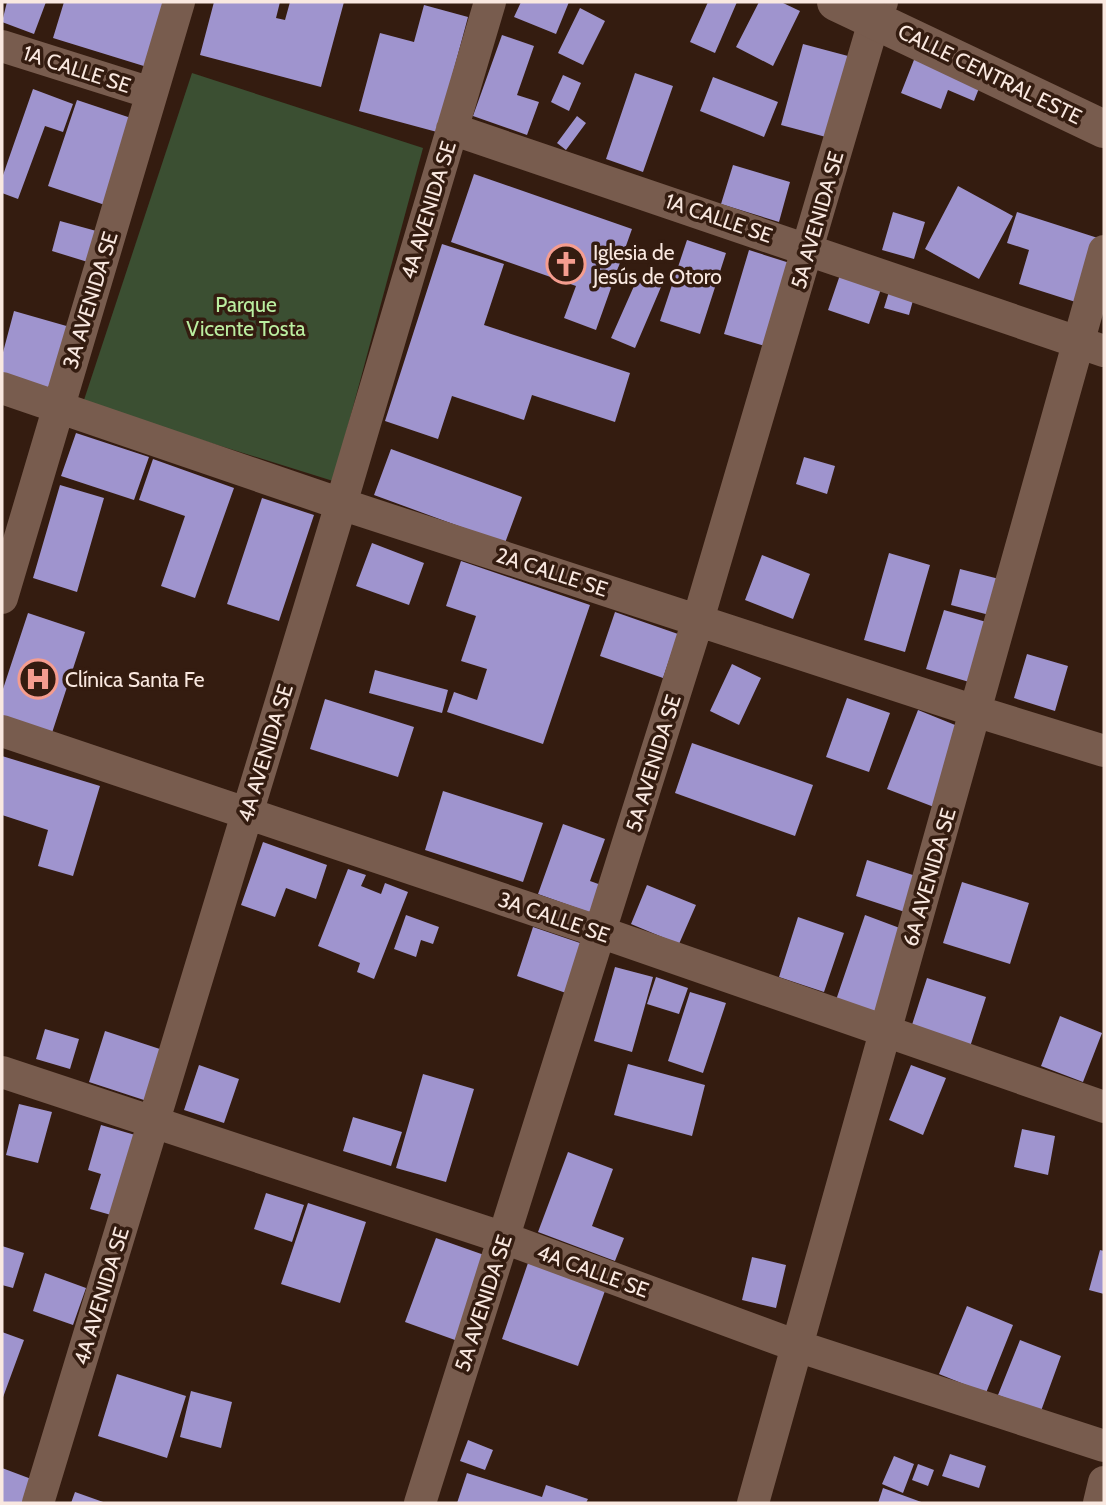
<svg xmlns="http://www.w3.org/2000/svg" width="1106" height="1505" viewBox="0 0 1106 1505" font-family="Cabin,sans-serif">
	<rect width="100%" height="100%" fill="#341c10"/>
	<path fill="#3b4f32" d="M192,73L423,148L333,481L83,403Z"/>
	<path fill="#9f94ce" d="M7,2H46L34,34L2,22Z
		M64,2H166L147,67L53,38Z
		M214,2H280L276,18L285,20L290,2H344L321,87L200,55Z
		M521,2H569L556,34L514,17Z
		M708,2H737L715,53L690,42Z
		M759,2H781L800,11L773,66L736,47Z
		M424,5L468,17L437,132L359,111L380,33L414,42Z
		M580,8L605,21L583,65L558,53Z
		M502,35L534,46L517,95L539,102L527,135L473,116Z
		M803,44L848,56L826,137L781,125Z
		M919,47L985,73L974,101L948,90L941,109L901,93Z
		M635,73L673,86L643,172L606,159Z
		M563,75L581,83L569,111L551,102Z
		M713,77L778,102L764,137L700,111Z
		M33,89L73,104L63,132L45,126L18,199L2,193V178Z
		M77,100L140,121L111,207L48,186Z
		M577,116L586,123L566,150L557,143Z
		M733,165L790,182L779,222L721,204Z
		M474,174L632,229L596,330L564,318L576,286L451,242Z
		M958,186L1013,216L979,279L925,249Z
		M893,212L925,222L914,259L882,250Z
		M1017,212L1104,240L1085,305L1019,284L1029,250L1007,243Z
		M60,221L100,232L91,263L52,251Z
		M687,240L726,253L700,334L660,321Z
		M442,244L504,264L484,325L630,373L615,422L532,395L524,420L452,396L438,439L385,421Z
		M749,250L796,265L772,348L724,334Z
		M841,272L882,286L869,324L828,310Z
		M638,277L661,287L635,348L611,338Z
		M891,285L915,293L909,315L884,308Z
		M14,311L70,327L53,389L2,374V356Z
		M76,433L149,457L134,500L61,476Z
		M391,449L522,497L505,543L374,495Z
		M804,457L835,466L827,494L796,484Z
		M153,459L234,488L195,598L161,586L185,516L139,500Z
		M60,485L104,498L77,592L33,578Z
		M262,498L314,515L279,621L227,604Z
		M372,543L424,563L409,605L356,586Z
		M889,553L930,565L905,652L864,640Z
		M762,555L810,574L793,619L745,600Z
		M461,561L590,605L543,744L447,712L454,692L477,700L487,669L461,661L476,616L446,606Z
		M960,569L1007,581L997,617L951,605Z
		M944,610L997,625L979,685L926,669Z
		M615,612L678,634L663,678L600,656Z
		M28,613L85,632L50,739L2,723V692Z
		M1027,654L1068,666L1055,711L1014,698Z
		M732,664L761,678L739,725L710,711Z
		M375,670L448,690L442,713L369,693Z
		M847,698L890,713L869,772L826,757Z
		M325,699L414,727L398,777L310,749Z
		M918,710L965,729L934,807L887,789Z
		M692,743L813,785L795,836L675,793Z
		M2,756L100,786L73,876L38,866L48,830L2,815Z
		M443,791L543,823L523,882L425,850Z
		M563,824L605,839L590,881L604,886L594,914L538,894Z
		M263,842L327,865L316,899L286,888L275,917L241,905Z
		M867,860L922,878L911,914L856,896Z
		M348,869L366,875L361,886L381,894L385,883L408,892L374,979L357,972L360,963L318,946Z
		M962,882L1029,903L1010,964L943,943Z
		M647,885L696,905L679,944L631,924Z
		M406,915L439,927L433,944L421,940L416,957L394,949Z
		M865,915L905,930L876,1014L836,1000Z
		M798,917L844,933L824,992L779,977Z
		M533,927L583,944L566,993L517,976Z
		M615,967L653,977L632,1052L594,1041Z
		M656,977L688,988L679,1014L647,1004Z
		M927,978L986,997L969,1050L910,1031Z
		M690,992L726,1003L703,1073L668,1061Z
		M1060,1016L1102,1033L1083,1082L1041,1066Z
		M45,1029L79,1039L70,1069L36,1059Z
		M105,1031L166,1051L150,1102L89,1082Z
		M628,1064L705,1085L692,1136L614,1115Z
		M199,1065L239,1079L224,1123L184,1110Z
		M911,1065L946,1078L923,1135L889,1120Z
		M423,1074L474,1089L446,1182L396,1168Z
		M19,1104L52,1112L38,1163L6,1155Z
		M353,1117L402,1132L391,1166L343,1151Z
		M101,1125L142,1137L118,1217L90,1209L101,1174L88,1170Z
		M1022,1129L1055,1136L1048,1175L1014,1167Z
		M568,1152L613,1169L592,1226L624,1238L615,1261L538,1232Z
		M266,1193L304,1205L292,1242L254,1229Z
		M308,1203L366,1222L340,1303L281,1284Z
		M436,1238L487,1256L455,1340L405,1322Z
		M2,1246L24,1253L13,1288L2,1285Z
		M1100,1250L1104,1251V1294L1089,1290Z
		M752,1257L786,1265L776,1308L742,1300Z
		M529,1260L606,1288L578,1366L502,1339Z
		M45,1273L86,1288L73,1325L33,1311Z
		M967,1306L1013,1325L986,1393L939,1374Z
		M2,1332L24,1340L2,1400Z
		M1020,1340L1061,1356L1041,1411L998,1395Z
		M117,1374L186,1396L167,1458L98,1436Z
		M191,1391L232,1402L221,1448L180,1437Z
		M468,1440L493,1450L485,1470L460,1461Z
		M950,1454L986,1466L979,1488L942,1476Z
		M894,1456L914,1464L903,1493L882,1484Z
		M918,1464L934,1470L928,1486L912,1480Z
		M2,1468L34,1480L25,1503H2Z
		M467,1473L542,1497L546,1485L588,1499L586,1503H457Z
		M883,1488L924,1503H878Z
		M75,1492L106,1503H71Z"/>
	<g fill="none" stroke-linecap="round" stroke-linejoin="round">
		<path stroke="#785c4e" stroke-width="32" d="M2,46L151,93
			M452,129L1104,351
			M2,388L341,504L975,711L1104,751
			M2,598L179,2
			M2,731L600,932L1104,1107
			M2,1072L504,1238L797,1346L1104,1446
			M38,1503L341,504L490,2
			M420,1503L698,620L875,18L882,2
			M753,1503L1104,251
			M1099,1503L1104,1482"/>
		<path stroke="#785c4e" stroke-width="38" d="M836,2L1104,129"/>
	</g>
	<defs>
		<g id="church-ring" transform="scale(2.0125)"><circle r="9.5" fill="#341c10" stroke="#f59d8f" stroke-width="1.5"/><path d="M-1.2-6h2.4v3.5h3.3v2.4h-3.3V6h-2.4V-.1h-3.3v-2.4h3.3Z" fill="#f59d8f"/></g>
		<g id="hospital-ring" transform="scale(2.0125)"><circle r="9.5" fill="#341c10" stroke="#f59d8f" stroke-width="1.5"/><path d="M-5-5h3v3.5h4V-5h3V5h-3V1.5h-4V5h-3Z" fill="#f59d8f"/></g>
	</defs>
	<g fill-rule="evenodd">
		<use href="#church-ring" x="566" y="264"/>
		<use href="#hospital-ring" x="38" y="679"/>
	</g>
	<g text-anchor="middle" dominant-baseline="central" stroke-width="7" stroke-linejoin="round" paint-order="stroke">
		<g font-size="21" fill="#f9e8e0" stroke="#341c10">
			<text transform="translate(77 69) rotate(18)">1A CALLE SE</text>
			<text transform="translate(990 74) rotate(26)">CALLE CENTRAL ESTE</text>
			<text transform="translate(428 210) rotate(-73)">4A AVENIDA SE</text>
			<text transform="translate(719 218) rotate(19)">1A CALLE SE</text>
			<text transform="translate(817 220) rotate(-74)">5A AVENIDA SE</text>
			<text transform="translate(90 300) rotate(-73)">3A AVENIDA SE</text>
			<text transform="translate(552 572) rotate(18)">2A CALLE SE</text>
			<text transform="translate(265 753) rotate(-73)">4A AVENIDA SE</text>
			<text transform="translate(653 763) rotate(-73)">5A AVENIDA SE</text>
			<text transform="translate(929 877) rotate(-74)">6A AVENIDA SE</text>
			<text transform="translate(554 917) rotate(19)">3A CALLE SE</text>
			<text transform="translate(593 1271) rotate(20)">4A CALLE SE</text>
			<text transform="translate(101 1296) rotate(-73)">4A AVENIDA SE</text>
			<text transform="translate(483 1303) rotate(-72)">5A AVENIDA SE</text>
		</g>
		<g font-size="21" fill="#f9e8e0" stroke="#341c10" text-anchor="start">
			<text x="593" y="252">Iglesia de<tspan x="593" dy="24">Jesús de Otoro</tspan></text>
			<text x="65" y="679">Clínica Santa Fe</text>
		</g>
		<g font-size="21" fill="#bbeea0" stroke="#341c10">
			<text x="246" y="304">Parque<tspan x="246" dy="24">Vicente Tosta</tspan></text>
		</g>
	</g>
	<rect width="1106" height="1505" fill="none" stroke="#f9e8e0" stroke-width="7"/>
</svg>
